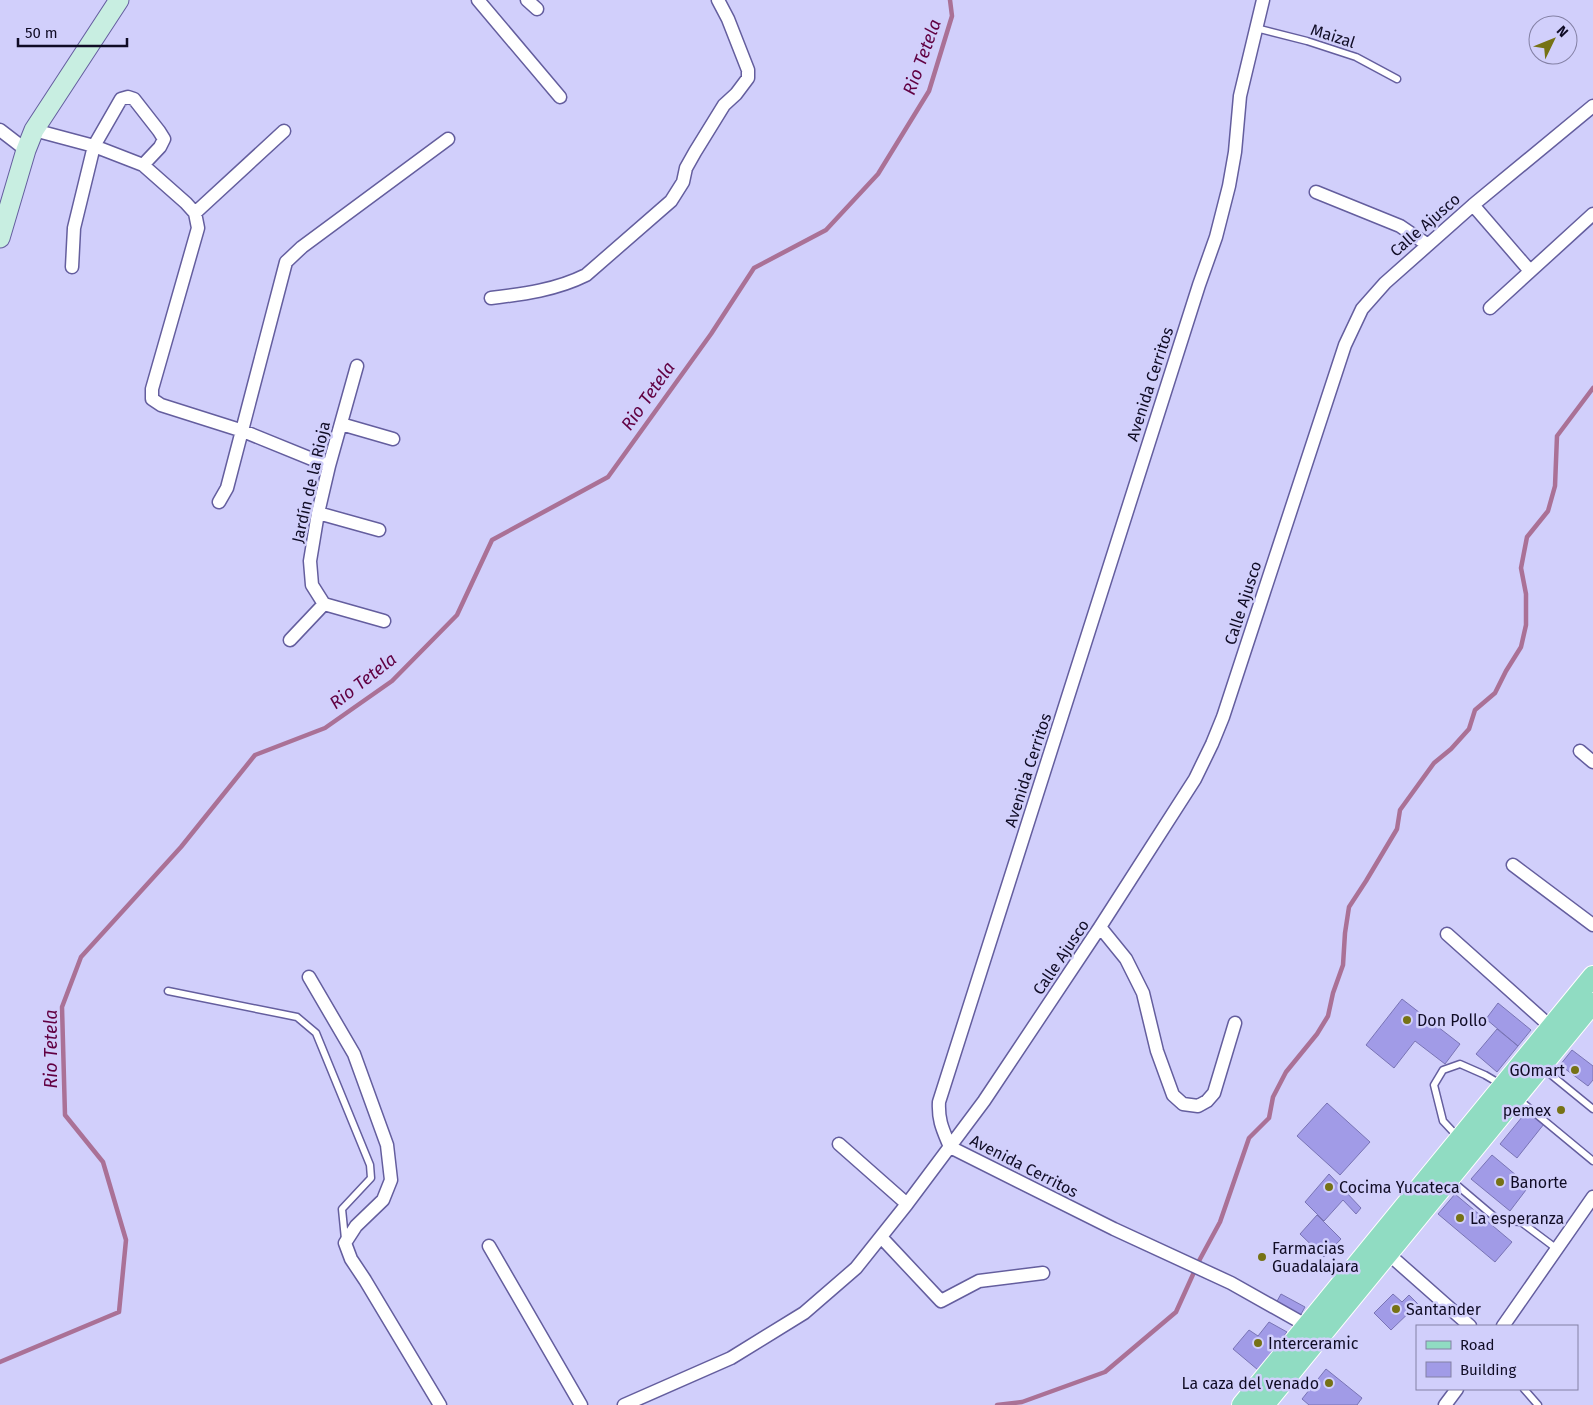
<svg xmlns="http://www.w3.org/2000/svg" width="1593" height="1405" viewBox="0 0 1593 1405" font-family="'Fira Sans',sans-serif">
	<rect width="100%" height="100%" fill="#d1cffb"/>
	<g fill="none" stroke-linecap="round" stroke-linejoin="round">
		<path stroke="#aa7196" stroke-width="4.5" d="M0,1362L119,1312L126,1240L103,1162L65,1115L62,1007L81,957L181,847L255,755L325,728L392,681L457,615L492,540L608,477L711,334L754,268L826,230L878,174L929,91L952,16L950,0
			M997,1405L1022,1402L1105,1372L1176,1312L1200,1259L1220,1222L1249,1138L1269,1118L1273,1097L1286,1072L1317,1034L1328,1016L1333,993L1343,965L1345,933L1349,907L1366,881L1397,829L1400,810L1434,763L1451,749L1469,729L1475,710L1495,693L1506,671L1521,647L1526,625V594L1521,568L1527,537L1548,511L1555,486L1557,436L1593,388"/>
	</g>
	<path fill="#a19be7" stroke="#7974b5" d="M1402,999L1460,1044L1445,1064L1415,1041L1394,1068L1366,1045Z
		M1498,1003L1531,1030L1518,1046L1486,1019Z
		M1497,1029L1518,1046L1497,1072L1476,1054Z
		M1572,1050L1593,1066V1080L1588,1086L1560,1065Z
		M1327,1103L1370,1142L1340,1175L1297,1136Z
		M1527,1111L1544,1124L1517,1158L1500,1144Z
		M1492,1155L1529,1186L1510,1211L1471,1179Z
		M1329,1174L1361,1208L1356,1214L1343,1200L1324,1221L1305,1202Z
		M1455,1194L1512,1242L1495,1262L1438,1214Z
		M1317,1215L1341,1239L1324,1257L1300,1234Z
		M1281,1294L1305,1307L1300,1316L1276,1303Z
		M1393,1294L1402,1302L1409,1295L1418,1304L1391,1330L1374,1313Z
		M1269,1322L1287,1332L1258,1370L1233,1349L1249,1330L1258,1336Z
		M1326,1369L1362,1398L1357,1405H1309L1302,1399Z"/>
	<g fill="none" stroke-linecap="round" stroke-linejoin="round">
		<g stroke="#645e9e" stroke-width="9">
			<path id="lane" d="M1256,28L1307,41L1356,57L1397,79
				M168,991L297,1017L316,1033L370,1165L371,1178L342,1209L345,1239
				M1544,1069L1593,1109
				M1517,1098L1593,1161
				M1457,1136L1443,1121L1434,1085L1443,1070L1460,1064L1485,1075L1502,1085
				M1452,1181L1498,1220L1521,1222L1557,1249
				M1524,1389L1538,1405"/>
		</g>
		<g stroke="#645e9e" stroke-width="15">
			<path id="street" d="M478,0L560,97
				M527,0L537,9
				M1263,0L1240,96L1235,152L1229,186L1216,237L1199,285L939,1102C938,1121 943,1130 950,1147L1114,1229L1231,1283L1311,1328
				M0,130L26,150
				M34,130L94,146L143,165L186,203L195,213L198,228L152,389V399L161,405L243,431L329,466
				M1316,192L1400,226L1428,245
				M1473,205L1530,271
				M195,213L284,131
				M72,267L74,228L94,146L121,99L128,97L134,99L159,131L164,139L160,147L143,165
				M491,298C524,294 556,290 586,275L671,201L683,182L686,168L695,152L724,105L736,94L748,78V70L728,19L718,0
				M1490,308L1593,214
				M341,424L393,439
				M219,502L227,488L286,262L302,247L448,139
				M318,513L379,530
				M324,604L312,585L310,561L318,513L329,466L357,366
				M324,604L384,621
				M290,640L324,604
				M1580,751L1593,762
				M1513,865L1593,925
				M1100,927L1126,959L1143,993L1157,1051L1173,1095L1183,1104L1198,1106L1207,1101L1214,1093L1235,1023
				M1447,934L1551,1027
				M309,977L354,1054L387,1145L391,1180L383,1200L356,1226L345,1243L351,1259L365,1280L440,1405
				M839,1144L907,1204
				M881,1237L941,1301L979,1281L1043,1273
				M489,1246L581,1405
				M1384,1250L1470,1326
				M1503,1326L1593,1197
				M624,1405L731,1358L804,1313L856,1268L907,1204L984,1101L1100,927L1195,779L1212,744L1223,717L1345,345L1362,309L1385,283L1473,205L1593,106
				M1445,1405L1457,1389"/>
		</g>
		<g stroke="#645e9e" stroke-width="21">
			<path id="secondary" d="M0,238L26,150L34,130L119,0"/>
		</g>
		<g stroke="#fff" stroke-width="22">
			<path id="primary" d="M1242,1405L1593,976
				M1264,1405L1593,1003"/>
		</g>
		<use href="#lane" stroke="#fff" stroke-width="6"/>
		<use href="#street" stroke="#fff" stroke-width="12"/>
		<use href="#secondary" stroke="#c8eee1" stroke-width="19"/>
		<use href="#primary" stroke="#90dcc2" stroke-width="20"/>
	</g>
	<g fill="#767215" stroke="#d1cffb" stroke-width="2">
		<circle cx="1407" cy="1020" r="5"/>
		<circle cx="1575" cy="1070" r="5"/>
		<circle cx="1561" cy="1110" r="5"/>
		<circle cx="1500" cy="1182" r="5"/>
		<circle cx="1329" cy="1187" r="5"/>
		<circle cx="1460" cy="1218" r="5"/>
		<circle cx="1262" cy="1257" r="5"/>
		<circle cx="1396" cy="1309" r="5"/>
		<circle cx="1258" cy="1343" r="5"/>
		<circle cx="1329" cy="1383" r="5"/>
	</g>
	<g text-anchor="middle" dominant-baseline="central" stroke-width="5" stroke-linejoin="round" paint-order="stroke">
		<g font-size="16" fill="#100c25" stroke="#d1cffb">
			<text transform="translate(1333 36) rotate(18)">Maizal</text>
			<text transform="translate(1425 225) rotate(-41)">Calle Ajusco</text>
			<text transform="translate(1150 384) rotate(-72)">Avenida Cerritos</text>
			<text transform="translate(311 482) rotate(-77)">Jardín de la Rioja</text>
			<text transform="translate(1243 603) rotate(-72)">Calle Ajusco</text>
			<text transform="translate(1028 770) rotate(-72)">Avenida Cerritos</text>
			<text transform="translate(1061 957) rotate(-56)">Calle Ajusco</text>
			<text transform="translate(1024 1166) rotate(27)">Avenida Cerritos</text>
		</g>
		<g font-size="16" fill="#100c25" stroke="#d1cffb" text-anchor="start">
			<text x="1417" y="1020">Don Pollo</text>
			<text x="1565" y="1070" text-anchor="end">GOmart</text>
			<text x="1551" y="1110" text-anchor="end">pemex</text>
			<text x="1510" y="1182">Banorte</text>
			<text x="1339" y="1187">Cocima Yucateca</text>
			<text x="1470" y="1218">La esperanza</text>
			<text x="1272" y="1248">Farmacias<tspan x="1272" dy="18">Guadalajara</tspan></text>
			<text x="1406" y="1309">Santander</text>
			<text x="1268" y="1343">Interceramic</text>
			<text x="1319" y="1383" text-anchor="end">La caza del venado</text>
		</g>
		<g font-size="18" font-style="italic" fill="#610042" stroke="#d1cffb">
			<text transform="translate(922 57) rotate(-70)">Rio Tetela</text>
			<text transform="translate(648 396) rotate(-55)">Rio Tetela</text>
			<text transform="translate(363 681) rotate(-38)">Rio Tetela</text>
			<text transform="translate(51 1049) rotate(-90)">Rio Tetela</text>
		</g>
	</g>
	<rect x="1416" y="1325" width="162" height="65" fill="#d1cffb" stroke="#8481a5"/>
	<rect x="1426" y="1341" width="25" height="8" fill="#90dcc2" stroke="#8481a5"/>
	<text x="1460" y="1350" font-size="15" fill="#100c25">Road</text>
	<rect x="1426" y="1362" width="25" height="15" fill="#a19be7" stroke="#8481a5"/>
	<text x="1460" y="1375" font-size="15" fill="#100c25">Building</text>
	<g transform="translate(1553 40) rotate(47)"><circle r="24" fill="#d1cffb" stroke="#8481a5"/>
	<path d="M0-4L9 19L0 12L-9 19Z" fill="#767215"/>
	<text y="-8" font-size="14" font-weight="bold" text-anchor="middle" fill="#100c25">N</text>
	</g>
	<path d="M18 38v8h109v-8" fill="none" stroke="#100c25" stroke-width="2.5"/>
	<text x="25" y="38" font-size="15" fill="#100c25" stroke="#d1cffb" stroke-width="4" paint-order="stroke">50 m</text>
</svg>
